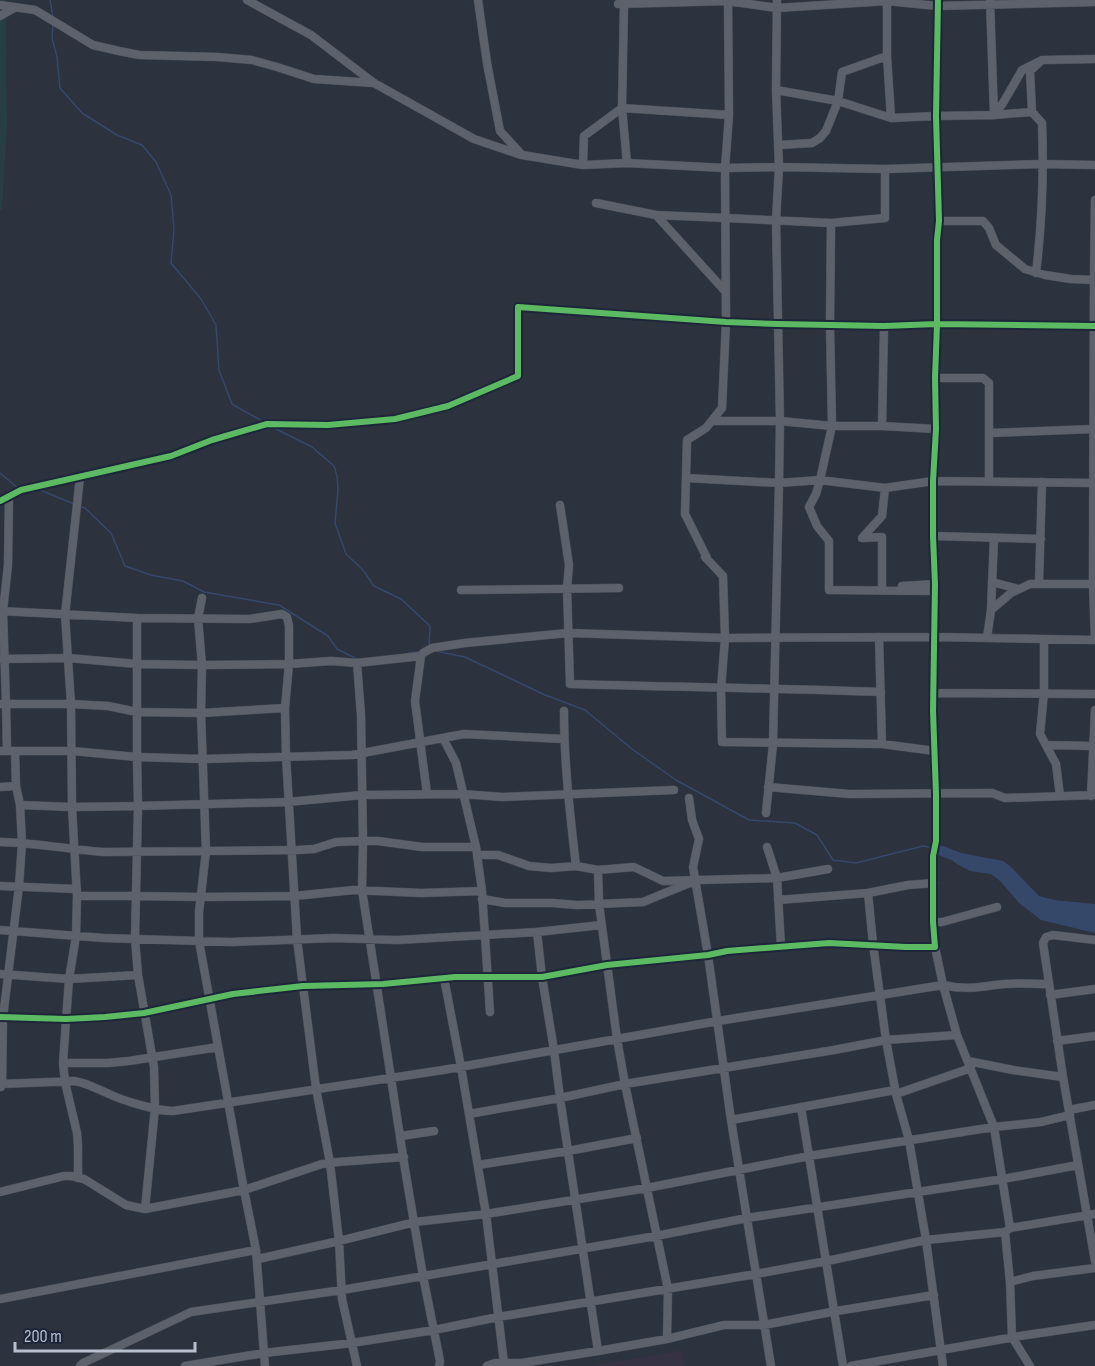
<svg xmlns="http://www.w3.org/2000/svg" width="1095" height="1366" viewBox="0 0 1095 1366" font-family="'Sofia Sans Condensed',sans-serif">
	<rect width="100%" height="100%" fill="#2c323e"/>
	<path fill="#353244" d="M682,1350L685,1366H591Z"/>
	<path fill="#273e45" d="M0,0H6L7,129L2,210H0Z"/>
	<path fill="#35486a" d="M956,852L1003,861L1010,866L1039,896L1054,900L1095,904V933L1041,920L1019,903L1000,881L991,874L970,871L957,864L952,860L949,853Z"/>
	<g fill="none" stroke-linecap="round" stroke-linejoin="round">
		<path stroke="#35486a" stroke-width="1.5" d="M50,0L53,17
			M53,24L52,38L57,57L60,88L82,113L117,135L142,145L156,162L171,195L174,229L171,263L201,299L216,325L219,370L232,404L262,421
			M274,428L312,447L334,466L337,476L338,490L335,523L346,554L363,570L374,586L401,599L430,626L429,647
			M0,473L18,488
			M40,490L74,504
			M79,506L85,508L111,533L125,566L151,575L183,581L204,592L279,605L328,636L337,649L357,659H360
			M435,651L465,657L545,695L585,710L632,749L676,780L749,820L795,823L817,835L833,860L856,863L923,846L929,847
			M409,653L422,651"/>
		<path stroke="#35486a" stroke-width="10" d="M939,850L961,858"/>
		<g stroke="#494d57" stroke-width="9">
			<path id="minor" d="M247,0L311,35L374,83L474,139L521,155
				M478,0L487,63L500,131L522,155L583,165L627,163L725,168L779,167L885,169L1043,164L1095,165
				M887,0V56L891,118
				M990,0L994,115
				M618,4L728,1L777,8L887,1L937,6L1095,2
				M624,4L622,108L627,163
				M0,5L35,10L93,45L119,51L139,55L218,57L252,60L277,67L314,79L374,83
				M0,16L14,8
				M776,90L838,101L891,118L936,116L994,115L1032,112
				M994,115L1003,103L1022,70L1042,60L1095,59
				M779,145L812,143L820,138L826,131L838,101L842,72L887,56
				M583,165L584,136L622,108L729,115
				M596,203L656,215L726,218L831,223L885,218V169
				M656,215L725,291
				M939,221H983L989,228L996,245L1025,269L1045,275L1071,279L1094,280L1093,584L1095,639
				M831,223L830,325L832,426L820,480L816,494L809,507L817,526L829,541V590L935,591
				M1036,273C1042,223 1044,173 1042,123L1032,112L1030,71L1042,60
				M1094,280L1095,200
				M935,378H983L989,383V481
				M712,421H780L832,426H882L936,429
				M882,426L884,326
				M989,433L1094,429
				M686,478L779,483L820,480L885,488L933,481L1095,483
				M0,501L21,490L171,456L212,440L267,424L328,425L395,419L448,406L518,376V307L726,322L778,324L884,326L937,324L1095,326
				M560,505L569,565L567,588L570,684C673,687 777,688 881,692
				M933,536L1041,539
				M705,557L723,576L725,638L721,689L722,742L882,744L935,751
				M707,558L685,514L687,440L706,428L722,408L726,322L725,168L729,115L728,1
				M992,582L1018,589
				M1039,584L1042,482
				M902,586L935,584
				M882,587V537L862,538L882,516L885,488
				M461,590L619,588
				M202,598L198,618L202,665L201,713L206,851L199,912V941L244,1190L256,1250L265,1366
				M991,610L1011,593L1030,584H1093
				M0,611L137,618L250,619L282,614L287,617L289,626V664L285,708L286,756L297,939L316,1088L330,1163L339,1241L342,1299L357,1366
				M137,618V757L138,806L135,939L138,975L154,1067L155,1108L145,1209
				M879,637L882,744
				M987,638L991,610L994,538
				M1044,640V693L1040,734L1056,764L1060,796
				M0,659L68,658L137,664L202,665L289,664L331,661L357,663L421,656
				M357,663L361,715L363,841L362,890L405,1169L423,1276L440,1361L439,1366
				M933,693L1095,694
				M0,704H71L108,706L137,712L201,713L285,708
				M564,711C564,763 570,814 576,866
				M443,738L456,763L476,847L482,891L490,1012
				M1046,745L1093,746
				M0,751H72L137,757L203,759L352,755L464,734L564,739
				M7,751L6,704L3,611L8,565L9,496
				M0,787L16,786
				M768,787L849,794L992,793L1005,798L1095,795
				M427,794L415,701L421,656L423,653L432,648L465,643L568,633L725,638L934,637L1095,640
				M1091,796L1095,710
				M689,798L692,820L699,839L693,867L708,955L731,1120L771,1366
				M20,805L72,807L138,806L288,802L362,795L463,794L502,797L674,790
				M766,813L773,744L779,483L780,421L776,220L779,167L776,90L777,0
				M0,842C35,843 69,849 103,852L298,850L314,849L336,842L363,841H378L422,847H476
				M767,847L777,878L781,947
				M477,855H498L529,866L551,868L576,866L598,870L634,867L663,881L777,878L828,869
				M598,870L599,904L617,1039L625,1084L668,1289L667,1339
				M0,886L77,889
				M868,893L873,944L886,1040L896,1094L909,1140L926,1240L943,1366
				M77,896H136L200,897L294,896L354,890L421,893L482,891
				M482,899L505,903H552L577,905L643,902L692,882
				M778,900L868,893L908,885L934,883
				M933,922H942L997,907
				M0,930L104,938L232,942L333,938L398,940L537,932L601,925
				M537,932L542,977L554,1050L560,1098L598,1351
				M1095,940L1053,935L1046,937L1043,943L1063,1077L1095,1261
				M935,947L943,985L957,1035L994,1127L1010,1228
				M0,974L69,979L138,975
				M444,978L461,1067L486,1214L504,1363
				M1050,995L1095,989
				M0,1017L66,1019L105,1017L144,1013L233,994L303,986L383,984L455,977H542L607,965L708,955L727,951L829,943L906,947H935L933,922V856L936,841V794L933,711L935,584L933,536V481L936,429L935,378L937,324V240L939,221L936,116L938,0
				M1057,1041L1095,1036
				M968,1061L1013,1070L1063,1077
				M63,1063H108L129,1061L218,1047
				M2,1084L74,1081C87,1083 97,1089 109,1094C124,1101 157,1111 173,1111L443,1070L718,1021L943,985C968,991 981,986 1005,984C1019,983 1034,984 1048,984
				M1,1087L2,1084L3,1017L19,886L22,843L20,805L16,786L15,751
				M896,1094L971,1068
				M801,1107L843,1366
				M1069,1110L1095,1105
				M469,1114L560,1098L625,1084L834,1050L886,1040L957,1035
				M731,1120L895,1090
				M401,1136L434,1131
				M478,1165L568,1151L637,1138
				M78,1178V1146L77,1133L65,1082L63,1063L69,979L76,936L77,896L72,807L71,704L65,615L80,477
				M0,1192L64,1176H71L84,1179L126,1205L145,1209L244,1190L322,1164L338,1162L404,1157
				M1005,1232L1010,1282L1012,1337L1030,1366
				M258,1259L339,1241L415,1222L486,1214L647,1188L809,1156L994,1127L1041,1122L1070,1115
				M1010,1282L1033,1276L1095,1268
				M0,1299L256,1250
				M80,1366L83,1363L191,1312L342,1290L656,1236L747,1218L1003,1179L1078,1165
				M185,1366L264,1353L352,1343L434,1330L498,1317L756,1274L827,1261L926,1240L1005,1232L1010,1228L1095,1214
				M487,1366L495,1363H522L598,1351L667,1339L724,1325H764L831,1312L934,1295
				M851,1366L1020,1336L1095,1325"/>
		</g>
		<use href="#minor" stroke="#5d616b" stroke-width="8"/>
		<g stroke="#1d273a" stroke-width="10">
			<path id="cycleway" d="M0,501L21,490L171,456L212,440L267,424L328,425L395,419L448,406L518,376V307L726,322L778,324L884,326L937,324L1095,326
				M0,1017L66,1019L105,1017L144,1013L233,994L303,986L383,984L455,977H542L607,965L708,955L727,951L829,943L906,947H935L933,922V856L936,841V794L933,711L935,584L933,536V481L936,429L935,378L937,324V240L939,221L936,116L938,0"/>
		</g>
		<use href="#cycleway" stroke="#5cba63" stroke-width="6"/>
	</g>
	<path d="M15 1342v9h180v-9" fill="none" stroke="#b7bece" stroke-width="3"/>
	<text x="24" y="1342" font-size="18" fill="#b7bece" stroke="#1d273a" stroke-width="4.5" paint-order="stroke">200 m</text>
</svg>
